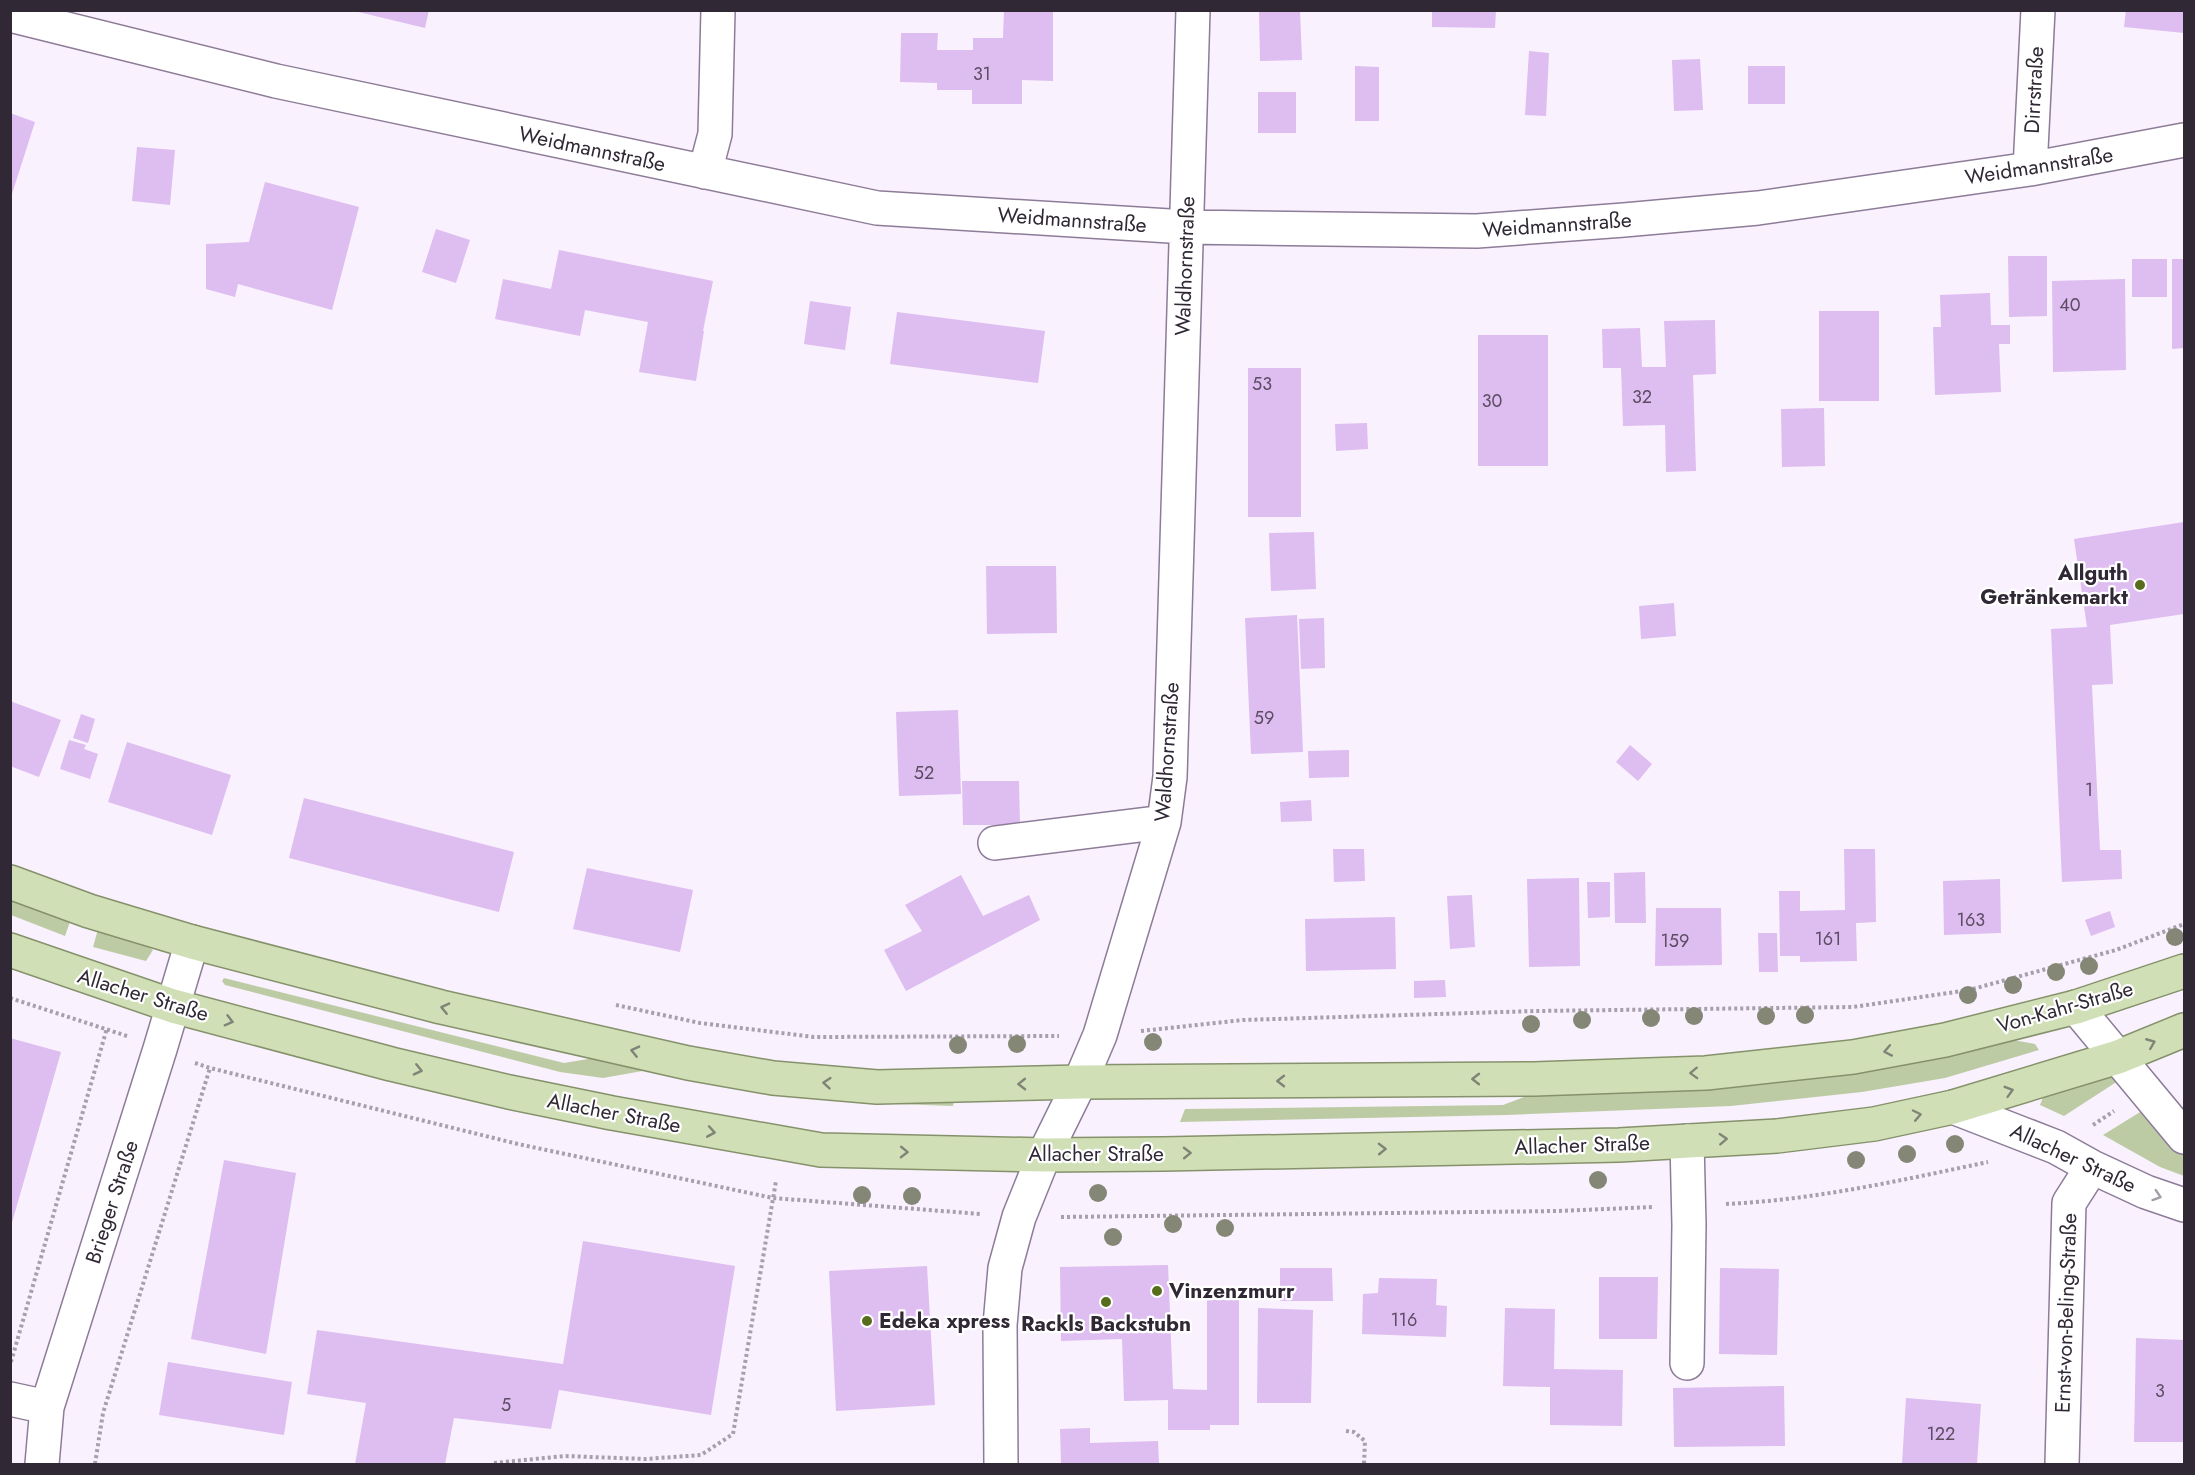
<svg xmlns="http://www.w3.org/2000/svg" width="2195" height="1475" viewBox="0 0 2195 1475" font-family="Jost,sans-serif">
	<rect width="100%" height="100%" fill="#f9f1fe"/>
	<path fill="#bdcba5" d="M10,889L73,913L65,936L11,915Z
		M100,922L128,932L153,950L146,961L93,947Z
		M224,978L564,1063L612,1055L955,1095L953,1106L869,1103L775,1094L648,1070L603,1078L560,1072L225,985L222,981Z
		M2002,1038L2035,1044L2039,1050L1945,1078L1862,1092L1731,1106L1506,1115L1180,1122L1185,1109L1503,1105L1556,1085Z
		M2111,1076L2118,1081L2064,1116L2040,1105L2044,1095Z
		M2145,1109L2177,1147L2184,1154V1176L2160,1167L2103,1135Z"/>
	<path fill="#debdf0" d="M350,10H429L425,28Z
		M1004,10H1053V81L1022,80V104H972V90H937V83L900,82L901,33H938L937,50H973V38H1003Z
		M1259,10H1300L1302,60L1260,61Z
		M1432,10H1496L1495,28L1432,27Z
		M2126,10H2184V33L2124,27Z
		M1529,51L1549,53L1546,116L1525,115Z
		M1700,59L1703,110L1674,111L1672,60Z
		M1355,66L1379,67V121H1355Z
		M1748,66H1785V104H1748Z
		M1258,92H1296V133H1258Z
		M10,113L35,122L11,197H10Z
		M137,147L175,150L170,205L132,201Z
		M265,182L359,207L332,310L238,284L235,297L206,289V244L249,242Z
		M436,229L470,240L456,283L422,272Z
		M559,250L713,281L703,331H704L696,381L639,372L648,322L585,310L580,336L495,319L503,279L551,289Z
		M2008,256H2047V316L2009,317Z
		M2132,259H2167V297H2132Z
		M2172,259H2184V348L2172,349Z
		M2125,279L2126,370L2053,372L2052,281Z
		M1990,293L1991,325H2010V344H1999L2001,392L1935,395L1933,327H1941L1940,295Z
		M810,301L851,307L845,350L804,344Z
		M1819,311H1879V401H1819Z
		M897,312L1045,331L1038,383L890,364Z
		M1715,320L1716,374L1693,375L1696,471L1666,472L1665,425L1623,426L1621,368H1603L1602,329L1640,328L1642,367H1666L1664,321Z
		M1478,335H1548V466H1478Z
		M1248,368H1301V517H1248Z
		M1824,408L1825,466L1782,467L1781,409Z
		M1367,423L1368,449L1336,451L1335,424Z
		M2184,522V614L2110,625L2113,684L2092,685L2100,850H2121L2122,879L2062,882L2051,629L2087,627L2074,539Z
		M1314,532L1316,589L1271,591L1269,533Z
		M986,566H1056L1057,633L987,634Z
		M1674,603L1676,636L1641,639L1639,606Z
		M1297,615L1303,752L1251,754L1245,618Z
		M1324,618L1325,668L1301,669L1299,619Z
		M10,701L61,720L39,777L10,766Z
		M958,710L961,794L899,796L896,712Z
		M81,714L95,719L88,743L73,738Z
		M69,740L86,745L84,749L98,754L90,779L60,769Z
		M127,742L231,775L212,835L108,802Z
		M1630,745L1652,764L1638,781L1616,762Z
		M1349,750V777L1309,778L1308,751Z
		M962,781H1019L1020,825H963Z
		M304,798L514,852L499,912L289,858Z
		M1311,800L1312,821L1281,822L1280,802Z
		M1333,849H1364L1365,881L1334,882Z
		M1844,849H1875L1876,922L1856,923L1857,961L1800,962V956H1780L1779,891H1800V911L1845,910Z
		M587,868L693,890L680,952L573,929Z
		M1645,872L1646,923H1615L1614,873Z
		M961,875L983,916L1029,895L1040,920L906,991L884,950L922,931L905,905Z
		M1579,878L1580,966L1529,967L1527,879Z
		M2000,879L2001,933L1944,935L1943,881Z
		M1587,882H1610V917L1588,918Z
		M1472,895L1475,947L1450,949L1447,896Z
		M1656,908H1721L1722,965L1655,966Z
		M2110,911L2115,927L2091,936L2085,920Z
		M1395,917L1396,969L1306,971L1305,919Z
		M1758,933H1777L1778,972H1759Z
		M1445,980L1446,997L1414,998V981Z
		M10,1038L61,1052L11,1226H10Z
		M224,1160L296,1173L266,1354L191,1339Z
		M583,1241L735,1266L711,1415L559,1390L551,1429L454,1418L445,1464H355L366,1403L307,1394L317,1330L563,1364Z
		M1168,1265L1173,1389L1207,1390V1300H1239V1425H1210V1430H1168V1400L1124,1401L1122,1339L1061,1341L1060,1267Z
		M927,1266L935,1405L836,1411L829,1271Z
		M1280,1268H1332L1333,1301H1280Z
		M1720,1268L1779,1269L1777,1355L1719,1354Z
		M1599,1277H1658L1657,1339H1599Z
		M1379,1278L1437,1279L1436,1305L1447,1306L1446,1337L1362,1334L1363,1294L1378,1293Z
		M1258,1308L1313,1310L1311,1403H1257Z
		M1505,1308L1555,1309L1554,1369L1623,1370L1622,1426L1550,1425V1387L1503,1386Z
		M2136,1338L2184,1340V1442H2134Z
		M168,1362L292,1382L284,1435L159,1415Z
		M1784,1386L1785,1446L1674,1447L1673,1388Z
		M1906,1398L1981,1404L1977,1464H1902Z
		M1090,1428V1443L1158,1441L1159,1464H1061L1060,1429Z"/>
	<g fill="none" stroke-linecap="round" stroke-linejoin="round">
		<g stroke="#8d7c98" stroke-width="36">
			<path id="minor" d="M10,15L276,81L877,208L1186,227L1477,231L1624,220L1758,208L2030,169L2184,140
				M2030,169L2038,10
				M705,172L715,134L718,10
				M995,843L1164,822
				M2076,1007L2184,1137
				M1953,1107L2056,1147L2092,1167L2146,1192L2184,1205
				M1687,1141L1689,1225L1687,1363
				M10,1399L47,1407
				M42,1464L47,1407L160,1049L192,942
				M1001,1464L1000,1325L1005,1268L1019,1217L1044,1155L1080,1082L1100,1035L1164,822L1170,777L1193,10
				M2062,1464L2069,1203L2092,1167"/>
		</g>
		<g stroke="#85916a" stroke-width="36">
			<path id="major" d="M10,882L89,911L192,942L441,1007L688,1063L773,1078L877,1087L1080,1082L1534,1079L1706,1073L1853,1057L1945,1040L2076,1007L2184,971
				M10,950L173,1006L391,1064L509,1092L612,1113L821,1150L1044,1155L1164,1154L1619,1145L1777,1136L1874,1124L1953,1107L2118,1057L2184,1030"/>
		</g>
		<path stroke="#a79fab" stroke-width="4" stroke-dasharray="3 3" stroke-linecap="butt" d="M10,998L127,1036
			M616,1005L700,1023L814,1037L1059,1036
			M1141,1031L1243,1020L1536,1011L1853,1007L1969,990L2116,950L2184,924
			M195,1063L210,1068L518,1144L773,1198L981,1214
			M2093,1125L2114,1111
			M1726,1204C1815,1200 1902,1180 1988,1162
			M1061,1217L1557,1211L1653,1207
			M11,1362L107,1028
			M1346,1431L1354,1432L1365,1441L1364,1464
			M494,1463L565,1456L645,1459L701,1455L733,1434L776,1181
			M95,1464L103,1413L210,1068"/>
		<use href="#minor" stroke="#fff" stroke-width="33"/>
		<use href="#major" stroke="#d1dfb7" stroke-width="33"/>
	</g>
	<g fill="#848775">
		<circle cx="2175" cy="937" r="9"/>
		<circle cx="2089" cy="966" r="9"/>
		<circle cx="2056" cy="972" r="9"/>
		<circle cx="2013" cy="985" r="9"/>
		<circle cx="1968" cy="995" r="9"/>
		<circle cx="1805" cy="1015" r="9"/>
		<circle cx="1694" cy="1016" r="9"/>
		<circle cx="1766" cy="1016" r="9"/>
		<circle cx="1651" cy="1018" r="9"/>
		<circle cx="1582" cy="1020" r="9"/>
		<circle cx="1531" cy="1024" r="9"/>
		<circle cx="1153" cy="1042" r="9"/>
		<circle cx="1017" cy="1044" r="9"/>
		<circle cx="958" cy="1045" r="9"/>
		<circle cx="1955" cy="1144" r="9"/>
		<circle cx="1907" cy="1154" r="9"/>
		<circle cx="1856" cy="1160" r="9"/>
		<circle cx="1598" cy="1180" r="9"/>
		<circle cx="1098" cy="1193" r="9"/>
		<circle cx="862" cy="1195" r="9"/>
		<circle cx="912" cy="1196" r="9"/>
		<circle cx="1173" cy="1224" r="9"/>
		<circle cx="1225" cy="1228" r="9"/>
		<circle cx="1113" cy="1237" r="9"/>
	</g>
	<defs><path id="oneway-chevron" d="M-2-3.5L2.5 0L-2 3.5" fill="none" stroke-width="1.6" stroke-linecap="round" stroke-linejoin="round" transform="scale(1.5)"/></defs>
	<g stroke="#808476">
		<use href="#oneway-chevron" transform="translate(445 1008) rotate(-167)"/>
		<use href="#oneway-chevron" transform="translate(229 1021) rotate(15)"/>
		<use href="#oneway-chevron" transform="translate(2151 1043) rotate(-22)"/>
		<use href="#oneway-chevron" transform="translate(635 1051) rotate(-167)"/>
		<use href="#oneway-chevron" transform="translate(1888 1051) rotate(169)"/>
		<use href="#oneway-chevron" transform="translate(418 1070) rotate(13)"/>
		<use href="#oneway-chevron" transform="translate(1694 1073) rotate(178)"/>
		<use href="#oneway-chevron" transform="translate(1476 1079) rotate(180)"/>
		<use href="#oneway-chevron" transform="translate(1281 1081) rotate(180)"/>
		<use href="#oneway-chevron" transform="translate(827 1083) rotate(-175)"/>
		<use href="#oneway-chevron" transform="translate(1022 1084) rotate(179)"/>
		<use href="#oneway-chevron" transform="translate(2009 1091) rotate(-16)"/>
		<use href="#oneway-chevron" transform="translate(1917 1115) rotate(-12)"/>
		<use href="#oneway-chevron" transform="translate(711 1132) rotate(10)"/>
		<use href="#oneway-chevron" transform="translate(1723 1139) rotate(-3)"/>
		<use href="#oneway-chevron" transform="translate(1382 1149) rotate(-1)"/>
		<use href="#oneway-chevron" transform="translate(904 1152) rotate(1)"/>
		<use href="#oneway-chevron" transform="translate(1187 1153) rotate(-1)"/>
	</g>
	<use stroke="#a29ea4" href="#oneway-chevron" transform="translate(2157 1196) rotate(18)"/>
	<g fill="#576d1c" stroke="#fff" stroke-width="2">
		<circle cx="2140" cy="585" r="6"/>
		<circle cx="1157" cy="1291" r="6"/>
		<circle cx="1106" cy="1302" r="6"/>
		<circle cx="867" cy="1321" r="6"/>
	</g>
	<g text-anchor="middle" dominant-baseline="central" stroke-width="4.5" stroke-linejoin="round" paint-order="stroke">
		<g font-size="18" fill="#5c4d63">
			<text x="982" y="74">31</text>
			<text x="2070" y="305">40</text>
			<text x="1262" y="384">53</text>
			<text x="1642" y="397">32</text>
			<text x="1492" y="401">30</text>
			<text x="1264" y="718">59</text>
			<text x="924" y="773">52</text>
			<text x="2089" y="790">1</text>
			<text x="1971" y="920">163</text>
			<text x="1828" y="939">161</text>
			<text x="1675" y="941">159</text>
			<text x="1404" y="1320">116</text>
			<text x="2160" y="1391">3</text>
			<text x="506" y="1405">5</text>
			<text x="1941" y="1434">122</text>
		</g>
		<g font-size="21" fill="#302834" stroke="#fff">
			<text transform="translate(2034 90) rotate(-87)">Dirrstraße</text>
			<text transform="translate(592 149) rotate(12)">Weidmannstraße</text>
			<text transform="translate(2039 166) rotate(-9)">Weidmannstraße</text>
			<text transform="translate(1072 220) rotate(4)">Weidmannstraße</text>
			<text transform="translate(1557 225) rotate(-4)">Weidmannstraße</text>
			<text transform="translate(1185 266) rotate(-88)">Waldhornstraße</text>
			<text transform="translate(1167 752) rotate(-86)">Waldhornstraße</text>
			<text transform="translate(143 995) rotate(17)">Allacher Straße</text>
			<text transform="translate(2065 1007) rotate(-16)">Von-Kahr-Straße</text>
			<text transform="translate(614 1113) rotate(11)">Allacher Straße</text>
			<text transform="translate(1582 1145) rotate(-2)">Allacher Straße</text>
			<text x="1096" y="1154">Allacher Straße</text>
			<text transform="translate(2073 1158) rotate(25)">Allacher Straße</text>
			<text transform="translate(112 1202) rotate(-72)">Brieger Straße</text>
			<text transform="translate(2066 1313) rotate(-88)">Ernst-von-Beling-Straße</text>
		</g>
		<g font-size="21" font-weight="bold" fill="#302834" stroke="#fff" text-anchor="start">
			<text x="2128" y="573" text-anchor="end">Allguth<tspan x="2128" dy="24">Getränkemarkt</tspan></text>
			<text x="1169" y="1291">Vinzenzmurr</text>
			<text x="879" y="1321">Edeka xpress</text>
			<text x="1106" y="1324" text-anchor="middle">Rackls Backstubn</text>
		</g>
	</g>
	<rect width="2195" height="1475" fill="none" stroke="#302834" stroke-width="24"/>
</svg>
